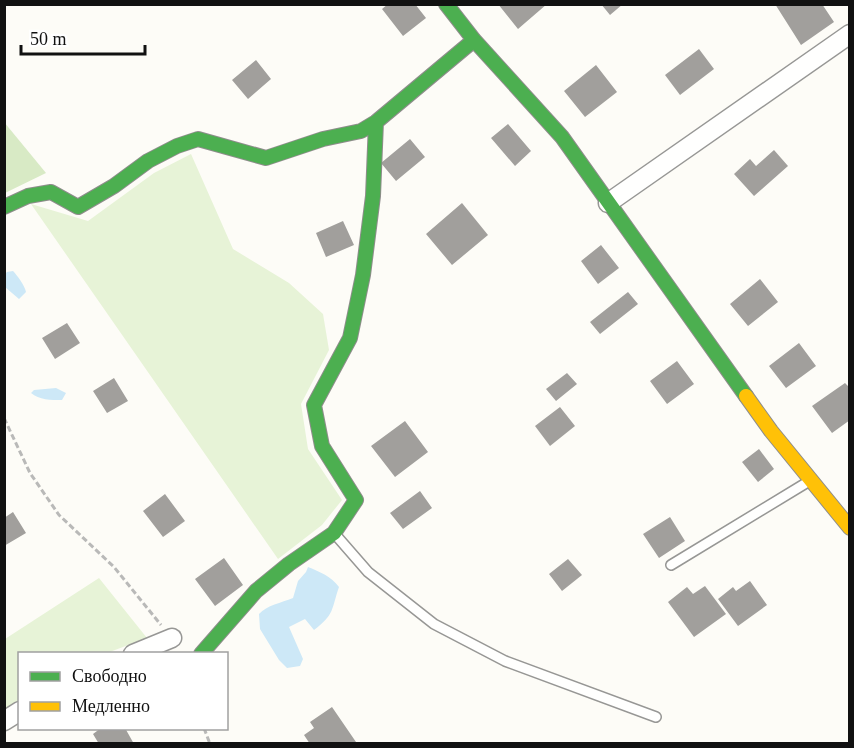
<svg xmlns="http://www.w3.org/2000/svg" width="854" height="748" viewBox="0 0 854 748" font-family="Georgia,serif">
	<rect width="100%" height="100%" fill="#fdfcf7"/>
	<path fill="#e7f3d7" d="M191,154L233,249L289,283L323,314L329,350L301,404L308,449L342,500L322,525L278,559L31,204L88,221L154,173Z
		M99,578L147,638L107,653L20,654L19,700L5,712V639Z"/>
	<path fill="#d8eac5" d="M4,122L46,173L5,193H4Z"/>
	<path fill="#cde8f7" d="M13,271C17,275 25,286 26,292L19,299L5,287V274L7,272Z
		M56,388L66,393L62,400C51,400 39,400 31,393L34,390Z
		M308,567C320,572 331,576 339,587C331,610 335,614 314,630L305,619L289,627L303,659L300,666L287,668L279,660L260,629L259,614C267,605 281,603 293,598L298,581L306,572Z"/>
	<path fill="#a19f9c" d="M388,4H415L426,18L403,36L382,9Z
		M498,4H547L518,29Z
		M601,4H623L610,15Z
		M775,4H822L834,22L801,45Z
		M699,49L714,69L680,95L665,75Z
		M256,60L271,79L248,99L232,80Z
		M596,65L617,92L585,117L564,91Z
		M508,124L531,151L515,166L491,138Z
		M410,139L425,157L396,181L381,163Z
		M774,150L788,166L754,196L734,174L750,159L756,166Z
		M462,203L488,235L452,265L426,234Z
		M343,221L354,245L326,257L316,233Z
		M601,245L619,268L598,284L581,261Z
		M760,279L778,302L748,326L730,304Z
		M628,292L638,304L600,334L590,322Z
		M67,323L80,343L55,359L42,338Z
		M799,343L816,366L786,388L769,366Z
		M677,361L694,384L667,404L650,381Z
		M567,373L577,384L556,401L546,389Z
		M114,378L128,401L107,413L93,391Z
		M845,383L850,388V420L832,433L812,406Z
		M560,407L575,426L550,446L535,426Z
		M405,421L428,452L395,477L371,446Z
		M759,449L774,469L758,482L742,462Z
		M420,491L432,508L403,529L390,513Z
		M165,494L185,521L163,537L143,511Z
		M13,512L26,533L4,546V518Z
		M670,517L685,541L659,558L643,534Z
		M224,558L243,585L215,606L195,579Z
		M568,559L582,575L562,591L549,574Z
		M750,581L767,605L738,626L718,599L733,587L736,591Z
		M705,586L726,614L694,637L668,602L687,587L693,594Z
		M332,707L356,742L354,744H310L304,735L314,728L310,722Z
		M101,728H125L134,744H99L93,734Z"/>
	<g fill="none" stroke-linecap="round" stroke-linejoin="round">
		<g stroke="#979795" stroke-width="12">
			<path id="lane" d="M334,533L368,572L434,624L505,661L656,717
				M671,565L811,480"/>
		</g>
		<g stroke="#979795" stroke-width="21">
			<path id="street" d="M608,203L850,34
				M133,654L172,638
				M4,721L20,711"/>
		</g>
		<g stroke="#8e8d8b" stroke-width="16">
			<path id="fast" d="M446,4L474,40L562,137L746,396
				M4,207L28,196L51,192L78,207L114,186L148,161L177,146L198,139L266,158L323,139L361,131L376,122L474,40
				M201,654L256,591L289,564L334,533L356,500L322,446L314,405L350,338L363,275L373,196L376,122"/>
		</g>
		<g stroke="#8e8d8b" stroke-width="16">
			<path id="slow" d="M746,396L771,431L850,528"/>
		</g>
		<path stroke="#b9b9b8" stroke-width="3" stroke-dasharray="6 3" stroke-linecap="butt" d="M4,418L30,473L59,515L114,567L161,625
			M204,728L210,744"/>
		<use href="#lane" stroke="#fffffe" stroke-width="9"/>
		<use href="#street" stroke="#fffffe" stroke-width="18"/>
		<use href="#fast" stroke="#4caf50" stroke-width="14"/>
		<use href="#slow" stroke="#ffc107" stroke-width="14"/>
	</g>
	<rect width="854" height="748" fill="none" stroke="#111111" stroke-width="12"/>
	<rect x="18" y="652" width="210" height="78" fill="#ffffff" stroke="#a0a0a0" stroke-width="1.5"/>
	<rect x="30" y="672" width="30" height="9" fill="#4caf50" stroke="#a0a0a0" stroke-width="1.5"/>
	<text x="72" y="682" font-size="18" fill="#111111">Свободно</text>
	<rect x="30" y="702" width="30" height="9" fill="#ffc107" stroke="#a0a0a0" stroke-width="1.5"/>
	<text x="72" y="712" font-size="18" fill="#111111">Медленно</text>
	<path d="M21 45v9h124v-9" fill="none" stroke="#111111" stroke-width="3"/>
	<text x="30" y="45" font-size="18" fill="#111111" stroke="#ffffff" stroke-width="4.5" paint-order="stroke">50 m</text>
</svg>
